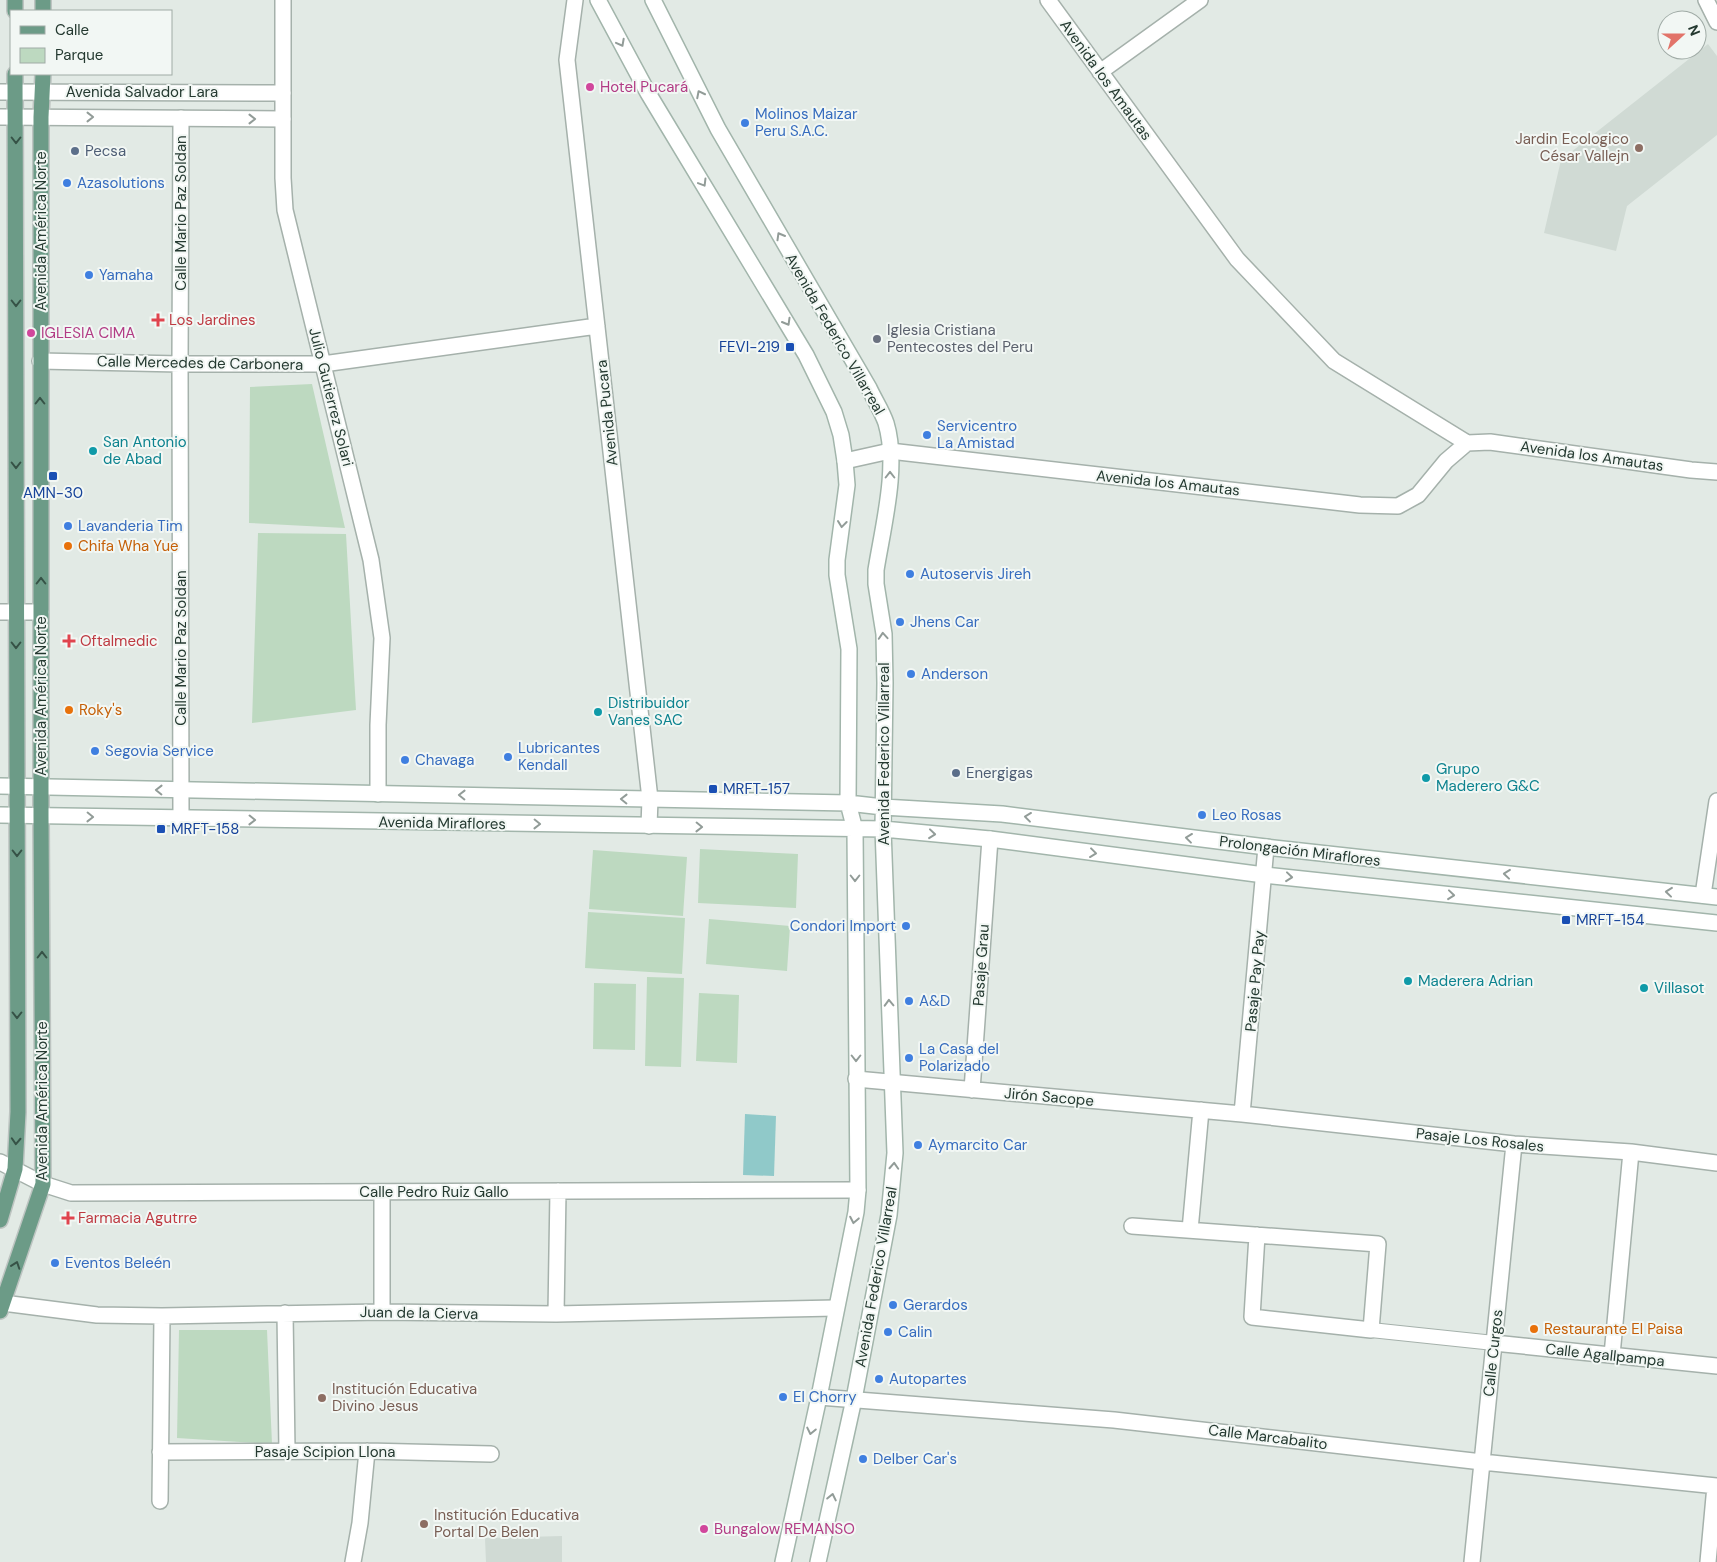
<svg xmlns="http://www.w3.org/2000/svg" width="1717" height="1562" viewBox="0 0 1717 1562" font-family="'DM Sans',sans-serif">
	<rect width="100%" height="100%" fill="#e2eae5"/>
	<path fill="#d0dad4" d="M1708,44L1717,56V135L1627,206L1616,251L1544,233L1561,160Z
		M562,1536V1562H486L485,1538Z"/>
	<path fill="#bdd9c0" d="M312,384L345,528L249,523L250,387Z
		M258,533L346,534L356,710L252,723Z
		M700,849L798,854L796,908L698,903Z
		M593,850L687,857L683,916L589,909Z
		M588,912L685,918L682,974L585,968Z
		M709,919L790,926L787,971L706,964Z
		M647,977L684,978L681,1067L645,1066Z
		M594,983L636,984L635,1050L593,1049Z
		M699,993L739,995L737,1063L696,1061Z
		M179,1330H267L272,1444L177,1438Z"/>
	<path fill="#90c9c9" d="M745,1114L776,1116L774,1176L743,1175Z"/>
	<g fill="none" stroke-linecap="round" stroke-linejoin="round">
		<g stroke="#a5b1ab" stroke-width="16">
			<path id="pedestrian" d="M1371,1330L1494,1343"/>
		</g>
		<g stroke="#a5b1ab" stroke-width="18">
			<path id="minor" d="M283,0V178L285,210L371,560L382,638L378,725V794
				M575,0L567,60L650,799L649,826
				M1048,0L1237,259L1334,361L1467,443
				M1100,72L1200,0
				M181,118L180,364L181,819
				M40,361L180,364H323L597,326
				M845,461L890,451L1360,505L1398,506L1418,495L1446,461L1467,443L1490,442L1691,470L1717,472
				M0,612H41
				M1703,895L1717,801
				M856,1079L1242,1114L1514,1144L1631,1152L1717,1163
				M972,1090L990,839
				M1242,1114L1266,847
				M0,1162L43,1184L71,1193L858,1190
				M1132,1226L1378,1244L1371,1330L1252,1317L1257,1235
				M1190,1230L1201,1110
				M3,1303L97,1315L162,1316L382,1312L556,1314L836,1308
				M382,1312V1192
				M285,1313L287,1451
				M556,1314L558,1191
				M1494,1343L1717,1366
				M1612,1355L1631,1152
				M819,1397L1114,1420L1482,1462L1717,1486
				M160,1452L367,1451L491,1454
				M160,1501L162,1316
				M353,1562L360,1523L367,1451
				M1472,1562L1514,1144
				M1708,1562L1715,1486"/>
		</g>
		<g stroke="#a5b1ab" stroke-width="18">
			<path id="tertiary" d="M1706,0L1717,22
				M0,92L283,93
				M0,117L283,119"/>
		</g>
		<g stroke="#a2b5ab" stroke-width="18">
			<path id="secondary" d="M598,0L648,93L806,355L834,412L841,435L845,461L847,485L837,560V575L849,649L848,803L855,830L858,1190L856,1212L819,1397L783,1562
				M653,0L718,129L869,388C874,399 882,411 886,423C899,466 883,526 876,570V584L884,634L885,683L883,829L895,1153L889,1215L854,1399L818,1562
				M0,786L848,803L883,807L1002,814L1266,847L1717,897
				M0,815L883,829L990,839L1264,875L1717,923"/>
		</g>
		<g stroke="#bdc4c1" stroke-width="18">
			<path id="primary" d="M15,11V0
				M43,11V0
				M0,1220L15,1169L18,1112L15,74
				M0,1311L43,1184L41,816V117L43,74"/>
		</g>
		<use href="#pedestrian" stroke="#fff" stroke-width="14"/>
		<use href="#minor" stroke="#fff" stroke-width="15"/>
		<use href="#tertiary" stroke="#fff" stroke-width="15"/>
		<use href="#secondary" stroke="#fff" stroke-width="15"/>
		<use href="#primary" stroke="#6c9b87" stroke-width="15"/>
	</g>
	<defs><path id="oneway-chevron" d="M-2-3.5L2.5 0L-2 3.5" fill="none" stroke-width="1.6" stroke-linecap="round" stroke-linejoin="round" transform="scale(1.25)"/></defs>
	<g stroke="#929c98">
		<use href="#oneway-chevron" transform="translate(621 43) rotate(62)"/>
		<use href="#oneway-chevron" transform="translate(700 94) rotate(-117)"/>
		<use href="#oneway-chevron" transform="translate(90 117)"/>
		<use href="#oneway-chevron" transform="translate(252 119)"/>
		<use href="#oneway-chevron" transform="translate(703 183) rotate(59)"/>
		<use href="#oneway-chevron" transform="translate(780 236) rotate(-120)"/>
		<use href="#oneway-chevron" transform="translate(787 322) rotate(60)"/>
		<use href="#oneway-chevron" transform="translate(890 475) rotate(-90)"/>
		<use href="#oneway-chevron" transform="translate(842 524) rotate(97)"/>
		<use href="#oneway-chevron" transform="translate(883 636) rotate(-94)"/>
		<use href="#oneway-chevron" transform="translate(159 790) rotate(-179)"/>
		<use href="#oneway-chevron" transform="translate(462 795) rotate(-179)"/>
		<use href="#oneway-chevron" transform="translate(624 799) rotate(-179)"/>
		<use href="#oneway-chevron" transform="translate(90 817) rotate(1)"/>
		<use href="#oneway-chevron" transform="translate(1028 817) rotate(-173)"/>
		<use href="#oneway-chevron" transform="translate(252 820) rotate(1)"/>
		<use href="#oneway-chevron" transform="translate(537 824) rotate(1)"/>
		<use href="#oneway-chevron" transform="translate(699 827) rotate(1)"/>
		<use href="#oneway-chevron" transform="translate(932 834) rotate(6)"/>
		<use href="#oneway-chevron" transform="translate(1189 838) rotate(-173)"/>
		<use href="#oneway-chevron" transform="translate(1093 853) rotate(7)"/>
		<use href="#oneway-chevron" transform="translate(1507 874) rotate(-174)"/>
		<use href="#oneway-chevron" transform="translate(1289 877) rotate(6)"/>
		<use href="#oneway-chevron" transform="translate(855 878) rotate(90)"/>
		<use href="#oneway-chevron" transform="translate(1669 892) rotate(-174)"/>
		<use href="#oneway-chevron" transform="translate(1451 895) rotate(6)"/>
		<use href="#oneway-chevron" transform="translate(889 1003) rotate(-92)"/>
		<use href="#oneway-chevron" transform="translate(856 1058) rotate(90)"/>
		<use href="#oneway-chevron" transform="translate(894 1166) rotate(-87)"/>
		<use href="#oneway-chevron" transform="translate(854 1220) rotate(101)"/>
		<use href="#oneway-chevron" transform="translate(811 1431) rotate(102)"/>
		<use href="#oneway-chevron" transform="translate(832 1497) rotate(-78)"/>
	</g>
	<g stroke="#365246">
		<use href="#oneway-chevron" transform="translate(16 140) rotate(90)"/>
		<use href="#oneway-chevron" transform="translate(16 303) rotate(90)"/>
		<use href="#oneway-chevron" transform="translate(40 401) rotate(-90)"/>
		<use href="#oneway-chevron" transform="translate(16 465) rotate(90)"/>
		<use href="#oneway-chevron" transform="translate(41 581) rotate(-90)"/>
		<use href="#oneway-chevron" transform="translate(16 645) rotate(90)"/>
		<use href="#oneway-chevron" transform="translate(17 853) rotate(90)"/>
		<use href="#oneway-chevron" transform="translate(42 955) rotate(-90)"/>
		<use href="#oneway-chevron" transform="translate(17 1015) rotate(90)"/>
		<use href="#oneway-chevron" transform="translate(16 1141) rotate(93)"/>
		<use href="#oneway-chevron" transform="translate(16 1265) rotate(-71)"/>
	</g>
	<g fill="#d1479c" stroke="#f2f7f4" stroke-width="2">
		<circle cx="590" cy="87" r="5"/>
		<circle cx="31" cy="333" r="5"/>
		<circle cx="704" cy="1529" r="5"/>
	</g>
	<g fill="#3f7fe0" stroke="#f2f7f4" stroke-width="2">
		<circle cx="745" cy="123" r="5"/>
		<circle cx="67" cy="183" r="5"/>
		<circle cx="89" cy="275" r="5"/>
		<circle cx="927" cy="435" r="5"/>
		<circle cx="68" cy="526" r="5"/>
		<circle cx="910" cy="574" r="5"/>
		<circle cx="900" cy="622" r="5"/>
		<circle cx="911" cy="674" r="5"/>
		<circle cx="95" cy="751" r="5"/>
		<circle cx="508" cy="757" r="5"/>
		<circle cx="405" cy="760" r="5"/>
		<circle cx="1202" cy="815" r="5"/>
		<circle cx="906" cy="926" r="5"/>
		<circle cx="909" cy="1001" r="5"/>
		<circle cx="909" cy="1058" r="5"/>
		<circle cx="918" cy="1145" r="5"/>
		<circle cx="55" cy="1263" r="5"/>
		<circle cx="893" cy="1305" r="5"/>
		<circle cx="888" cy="1332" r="5"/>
		<circle cx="879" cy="1379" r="5"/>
		<circle cx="783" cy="1397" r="5"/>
		<circle cx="863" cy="1459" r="5"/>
	</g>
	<g fill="#8d6e63" stroke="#f2f7f4" stroke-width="2">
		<circle cx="1639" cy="148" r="5"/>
		<circle cx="322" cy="1398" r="5"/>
		<circle cx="424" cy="1524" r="5"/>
	</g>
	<g fill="#5c6f8a" stroke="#f2f7f4" stroke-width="2">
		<circle cx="75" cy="151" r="5"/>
		<circle cx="956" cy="773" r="5"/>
	</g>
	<g fill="#e0444e" stroke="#f2f7f4" stroke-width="2">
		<path d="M155.5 312.5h5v5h5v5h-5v5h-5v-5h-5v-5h5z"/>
		<path d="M66.5 633.5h5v5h5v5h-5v5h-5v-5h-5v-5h5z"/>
		<path d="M65.5 1210.5h5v5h5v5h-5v5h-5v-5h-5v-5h5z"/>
	</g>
	<circle fill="#6b7280" stroke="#f2f7f4" stroke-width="2" cx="877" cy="339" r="5"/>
	<g fill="#1a4fb4" stroke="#f2f7f4" stroke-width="2">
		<rect x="785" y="342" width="10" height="10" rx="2.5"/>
		<rect x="48" y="471" width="10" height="10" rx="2.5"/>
		<rect x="708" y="784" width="10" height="10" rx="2.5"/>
		<rect x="156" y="824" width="10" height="10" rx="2.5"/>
		<rect x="1561" y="915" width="10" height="10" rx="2.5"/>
	</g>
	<g fill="#0f9aa8" stroke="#f2f7f4" stroke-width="2">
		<circle cx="93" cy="451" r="5"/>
		<circle cx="598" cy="712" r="5"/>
		<circle cx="1426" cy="778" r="5"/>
		<circle cx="1408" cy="981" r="5"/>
		<circle cx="1644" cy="988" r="5"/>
	</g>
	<g fill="#e8710a" stroke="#f2f7f4" stroke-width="2">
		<circle cx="68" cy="546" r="5"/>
		<circle cx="69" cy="710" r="5"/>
		<circle cx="1534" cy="1329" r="5"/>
	</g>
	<g text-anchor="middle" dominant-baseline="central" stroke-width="4" stroke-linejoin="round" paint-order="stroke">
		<g font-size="15" fill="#243930" stroke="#f2f7f4">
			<text transform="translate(1106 80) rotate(54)">Avenida los Amautas</text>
			<text x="142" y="92">Avenida Salvador Lara</text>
			<text transform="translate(181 213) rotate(-90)">Calle Mario Paz Soldan</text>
			<text transform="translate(41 231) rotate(-90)">Avenida América Norte</text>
			<text transform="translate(835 334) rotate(60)">Avenida Federico Villarreal</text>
			<text transform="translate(200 363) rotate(1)">Calle Mercedes de Carbonera</text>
			<text transform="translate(331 397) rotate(76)">Julio Gutierrez Solari</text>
			<text transform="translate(607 413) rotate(-96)">Avenida Pucara</text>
			<text transform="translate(1592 456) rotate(8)">Avenida los Amautas</text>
			<text transform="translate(1168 483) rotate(6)">Avenida los Amautas</text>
			<text transform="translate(181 648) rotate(-90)">Calle Mario Paz Soldan</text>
			<text transform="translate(41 696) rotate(-90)">Avenida América Norte</text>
			<text transform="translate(884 754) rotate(-90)">Avenida Federico Villarreal</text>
			<text transform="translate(442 823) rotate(1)">Avenida Miraflores</text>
			<text transform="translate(1300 851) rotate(7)">Prolongación Miraflores</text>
			<text transform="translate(981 965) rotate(-86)">Pasaje Grau</text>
			<text transform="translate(1255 981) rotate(-85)">Pasaje Pay Pay</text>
			<text transform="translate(1049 1097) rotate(5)">Jirón Sacope</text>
			<text transform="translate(42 1101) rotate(-90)">Avenida América Norte</text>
			<text transform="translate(1480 1140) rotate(6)">Pasaje Los Rosales</text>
			<text x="434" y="1192">Calle Pedro Ruiz Gallo</text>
			<text transform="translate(876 1277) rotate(-80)">Avenida Federico Villarreal</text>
			<text transform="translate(419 1313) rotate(1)">Juan de la Cierva</text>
			<text transform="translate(1493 1353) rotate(-84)">Calle Curgos</text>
			<text transform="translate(1605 1355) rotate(6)">Calle Agallpampa</text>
			<text transform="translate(1268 1437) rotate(7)">Calle Marcabalito</text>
			<text x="325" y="1452">Pasaje Scipion Llona</text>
		</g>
		<g font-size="15" fill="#b23c85" stroke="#f2f7f4" text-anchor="start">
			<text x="600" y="87">Hotel Pucará</text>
			<text x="41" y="333">IGLESIA CIMA</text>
			<text x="714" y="1529">Bungalow REMANSO</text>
		</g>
		<g font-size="15" fill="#366cbe" stroke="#f2f7f4" text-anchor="start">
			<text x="755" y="114">Molinos Maizar<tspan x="755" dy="17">Peru S.A.C.</tspan></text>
			<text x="77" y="183">Azasolutions</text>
			<text x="99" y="275">Yamaha</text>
			<text x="937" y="426">Servicentro<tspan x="937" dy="17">La Amistad</tspan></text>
			<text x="78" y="526">Lavanderia Tim</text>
			<text x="920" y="574">Autoservis Jireh</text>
			<text x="910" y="622">Jhens Car</text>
			<text x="921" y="674">Anderson</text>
			<text x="518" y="748">Lubricantes<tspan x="518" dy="17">Kendall</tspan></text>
			<text x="105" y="751">Segovia Service</text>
			<text x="415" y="760">Chavaga</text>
			<text x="1212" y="815">Leo Rosas</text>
			<text x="896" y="926" text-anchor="end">Condori Import</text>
			<text x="919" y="1001">A&amp;D</text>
			<text x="919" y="1049">La Casa del<tspan x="919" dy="17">Polarizado</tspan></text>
			<text x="928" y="1145">Aymarcito Car</text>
			<text x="65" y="1263">Eventos Beleén</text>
			<text x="903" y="1305">Gerardos</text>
			<text x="898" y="1332">Calin</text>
			<text x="889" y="1379">Autopartes</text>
			<text x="793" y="1397">El Chorry</text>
			<text x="873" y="1459">Delber Car's</text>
		</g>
		<g font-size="15" fill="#785e54" stroke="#f2f7f4" text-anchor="start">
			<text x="1629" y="139" text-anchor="end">Jardin Ecologico<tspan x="1629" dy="17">César Vallejn</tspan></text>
			<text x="332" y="1389">Institución Educativa<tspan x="332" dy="17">Divino Jesus</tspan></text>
			<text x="434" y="1515">Institución Educativa<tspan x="434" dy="17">Portal De Belen</tspan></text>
		</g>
		<g font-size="15" fill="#4e5e75" stroke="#f2f7f4" text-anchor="start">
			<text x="85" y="151">Pecsa</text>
			<text x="966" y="773">Energigas</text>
		</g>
		<g font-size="15" fill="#be3a42" stroke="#f2f7f4" text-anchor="start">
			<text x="169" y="320">Los Jardines</text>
			<text x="80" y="641">Oftalmedic</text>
			<text x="78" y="1218">Farmacia Agutrre</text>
		</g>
		<g font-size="15" fill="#5b616d" stroke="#f2f7f4" text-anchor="start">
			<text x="887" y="330">Iglesia Cristiana<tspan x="887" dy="17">Pentecostes del Peru</tspan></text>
		</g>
		<g font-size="15" fill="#164399" stroke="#f2f7f4" text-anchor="start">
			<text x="780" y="347" text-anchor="end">FEVI-219</text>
			<text x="53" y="493" text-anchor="middle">AMN-30</text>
			<text x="723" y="789">MRFT-157</text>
			<text x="171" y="829">MRFT-158</text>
			<text x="1576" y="920">MRFT-154</text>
		</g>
		<g font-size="15" fill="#0d838f" stroke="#f2f7f4" text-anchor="start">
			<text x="103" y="442">San Antonio<tspan x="103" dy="17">de Abad</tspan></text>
			<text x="608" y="703">Distribuidor<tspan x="608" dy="17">Vanes SAC</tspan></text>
			<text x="1436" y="769">Grupo<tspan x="1436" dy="17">Maderero G&amp;C</tspan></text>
			<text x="1418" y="981">Maderera Adrian</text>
			<text x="1654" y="988">Villasot</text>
		</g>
		<g font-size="15" fill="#c56008" stroke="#f2f7f4" text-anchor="start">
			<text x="78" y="546">Chifa Wha Yue</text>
			<text x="79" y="710">Roky's</text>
			<text x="1544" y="1329">Restaurante El Paisa</text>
		</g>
	</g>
	<rect x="10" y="10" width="162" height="65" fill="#f2f7f4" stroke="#a0aba6"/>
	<rect x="20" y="26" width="25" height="8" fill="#6c9b87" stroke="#a0aba6"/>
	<text x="55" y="35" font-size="15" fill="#243930">Calle</text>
	<rect x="20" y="48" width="25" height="15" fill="#bdd9c0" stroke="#a0aba6"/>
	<text x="55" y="60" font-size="15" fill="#243930">Parque</text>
	<g transform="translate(1682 35) rotate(69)"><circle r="24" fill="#f2f7f4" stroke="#a0aba6"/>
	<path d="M0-4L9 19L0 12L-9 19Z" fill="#e27369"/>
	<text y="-8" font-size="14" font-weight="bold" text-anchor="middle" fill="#243930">N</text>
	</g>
</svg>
